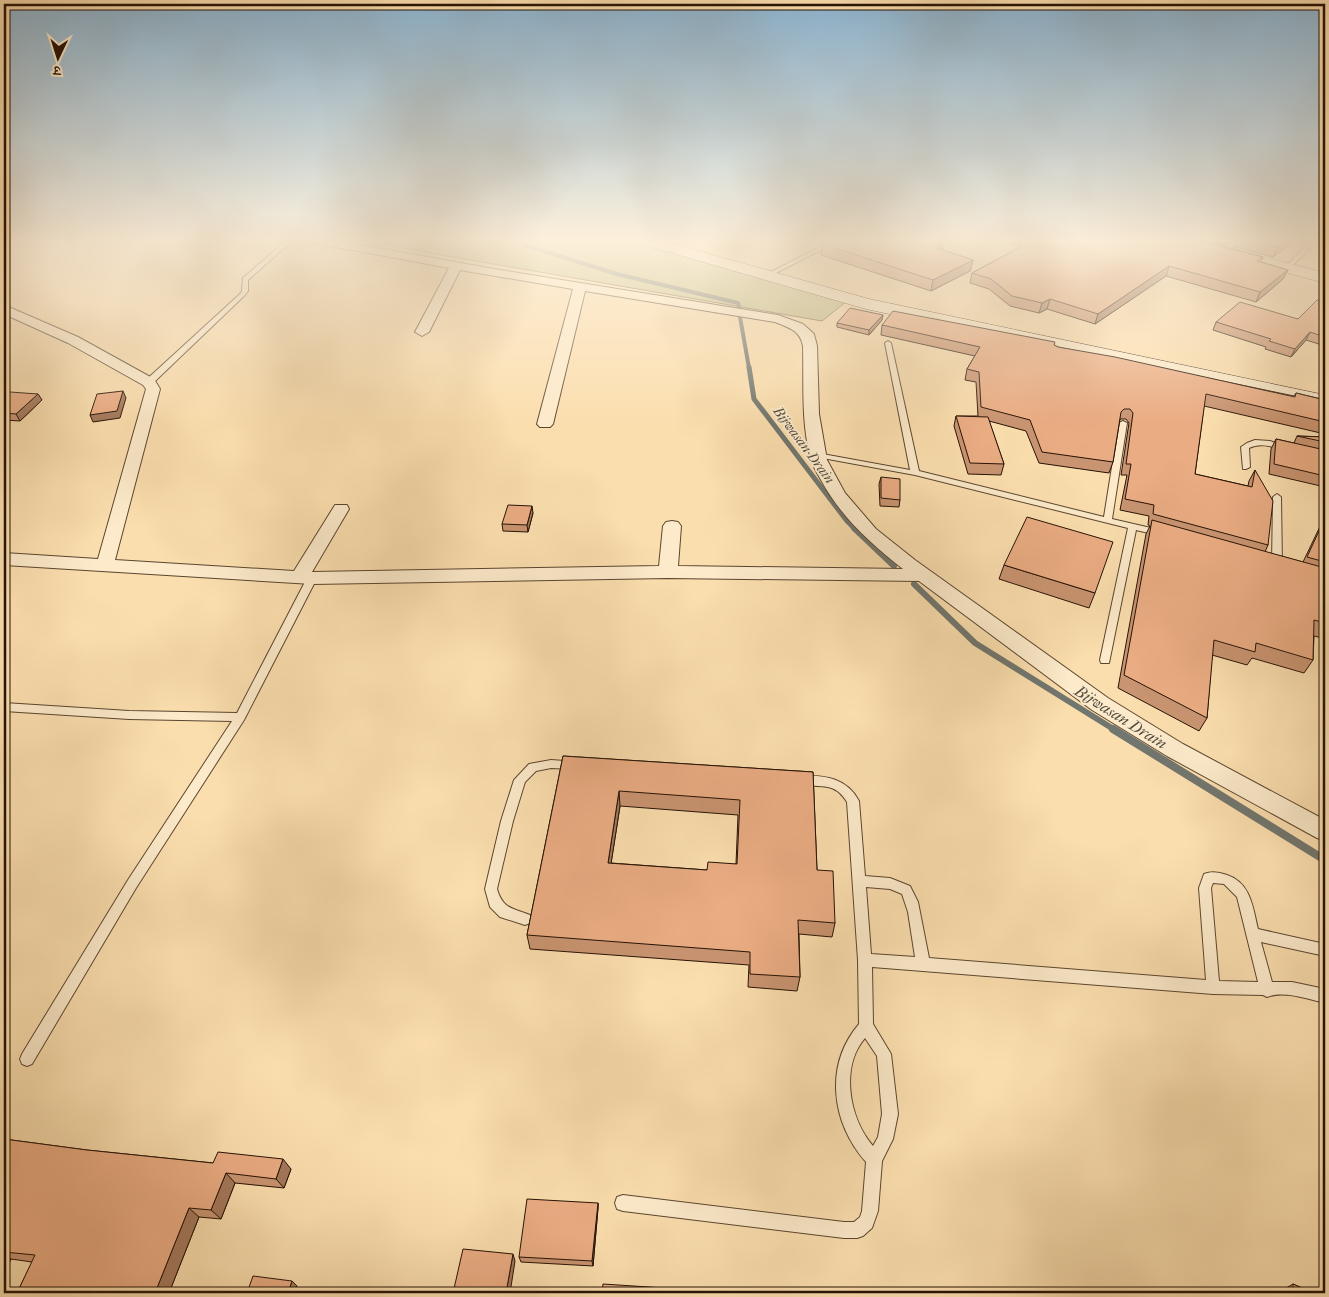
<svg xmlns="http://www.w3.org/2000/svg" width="1329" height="1297" viewBox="0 0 1329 1297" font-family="'IM FELL French Canon','Noto Serif Devanagari',serif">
	<rect width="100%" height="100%" fill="#fbdeae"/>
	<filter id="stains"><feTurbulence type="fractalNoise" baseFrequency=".004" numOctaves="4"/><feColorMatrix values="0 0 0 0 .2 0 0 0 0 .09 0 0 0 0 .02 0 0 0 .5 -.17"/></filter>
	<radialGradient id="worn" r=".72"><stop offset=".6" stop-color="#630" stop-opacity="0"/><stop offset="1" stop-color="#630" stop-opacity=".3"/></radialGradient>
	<path fill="#c3c087" stroke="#746946" d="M355,240H633L847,301L822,321Z"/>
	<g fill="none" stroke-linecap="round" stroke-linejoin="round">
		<path stroke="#71766f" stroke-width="4" d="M508,240L617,274L738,303L739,307
			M740,317L749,368"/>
		<path stroke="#71766f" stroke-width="5" d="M749,367L754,399L847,521L855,529"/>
		<path stroke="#71766f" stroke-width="6" d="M854,528L894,566
			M914,584L975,643L1115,730"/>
		<path stroke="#71766f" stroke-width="8" d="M1113,729L1325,860"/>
		<g stroke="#5b452f" stroke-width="2">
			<path id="lane" d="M287,240H293L248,280V291L244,296L152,384H146V380L240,294L242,291L243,278Z
				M833,240H840L774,274L769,273Z
				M1235,240H1241L1226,252H1222V250Z
				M1312,240H1318L1289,269H1285V267Z
				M888,341L891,343L919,471L1104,517L1119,423L1123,421L1127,423L1112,519L1164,531L1165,533L1161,536L1136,530L1109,663H1101L1100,660L1128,528L915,475L817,457L813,455L817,453L910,470L885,343Z
				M1255,440L1270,441L1289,448L1285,450C1273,447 1261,442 1249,448L1250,467L1246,469H1243L1241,447L1247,443Z
				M1277,494L1281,497L1282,565L1277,568L1272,565L1273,497Z
				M312,575L317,578L244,720L136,888L32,1064L27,1066L22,1064L20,1059L22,1054L128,880L232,721L129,719L4,711V703L129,711L237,713L307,578Z
				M551,760L579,762L581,765L579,768L575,769L551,768L536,771L525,782L513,821L497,889C503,909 512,908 530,915L531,919L530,923L525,925L500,917L490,907L485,889L501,821L514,780L529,764Z
				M802,775C826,776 847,778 859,801L865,876L890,878L910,886L918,902L929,958L1206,980L1199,888L1204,874C1211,871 1219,872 1227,875C1251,883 1253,908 1258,929L1325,944V956L1261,942L1272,982H1292L1325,989V1003C1308,999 1284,990 1267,997L1263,995L1213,994L872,967L873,1024L891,1054L898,1114L893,1139L882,1161L878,1211L872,1228L863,1236L857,1238H844L623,1211L617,1209L615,1203L617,1197L623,1195L844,1222H854L860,1217L862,1211L866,1162C831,1122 824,1065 859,1024L858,960L847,802C833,779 818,790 798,783L796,780L798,777ZM1213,883L1224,884L1237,897L1258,982L1219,981L1211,888ZM866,887L890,889L902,894L908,912L915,957L871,954ZM865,1038L877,1056L882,1114L878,1137L873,1146C849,1118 840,1067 865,1038Z"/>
		</g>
		<g stroke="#5b452f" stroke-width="2">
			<path id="street" d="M309,240H333L500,270L778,315L803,324L814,334L817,346L819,414L827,460L845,493L876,529L915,560L1108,698L1183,744L1325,820V841L1317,838L1167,756L1092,710L919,581L668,578L312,584L4,565V553L98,559L146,389L143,385L68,343L4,314V305L78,337L154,379L160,389L115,560L294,571L335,505H347L349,509L312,572L659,566L663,526L666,522L672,521L678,522L681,526L678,566L903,569C870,543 841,517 821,480C817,473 812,465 810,456C801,420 804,383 803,346C800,330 789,328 775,322L585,291L553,424L550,427H540L537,424L573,289L460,270L429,332L422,336L415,332L449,268L315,243Z"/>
		</g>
		<g stroke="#261205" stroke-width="1">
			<path id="secondary" d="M635,240H660L869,299L1325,395V407L866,309L638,243Z
				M1174,240H1199L1325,273V283L1177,243Z"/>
		</g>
		<use href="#lane" fill="#fceaca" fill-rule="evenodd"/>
		<use href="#street" fill="#fceaca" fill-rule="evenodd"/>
		<use href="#secondary" fill="#fceaca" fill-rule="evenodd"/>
	</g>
	<path fill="#c99471" stroke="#261205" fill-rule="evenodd" d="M996,240H1197L1263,257L1261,262L1288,270L1283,279L1256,302L1166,276L1095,324L1047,309L1039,313L1010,306L989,289L970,283L972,273L1020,247Z
		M1206,240H1232L1225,245Z
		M1238,240H1296L1273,257L1235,247Z
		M904,243L942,250L973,260L970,271L931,291L821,255L822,244Z
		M1325,302V346L1306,340L1291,357L1265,349L1266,347L1213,330L1216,322L1298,319Z
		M883,315L882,320L869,335L837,327V323Z
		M882,325L1054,345L1058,347L1294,396L1296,393L1325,400V434L1204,406L1195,474L1248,486L1249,481L1255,470L1268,545L1265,552L1303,562L1325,516V633L1322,638L1314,636L1313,660L1304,673L1252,658L1247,665L1212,655L1207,718L1199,731L1118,688L1146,534L1150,526L1148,525L1149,516L1120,510L1127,475H1121L1129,423L1126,419H1120L1113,462L1109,473L1039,463L1026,431L989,421L1004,464L1001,475L968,474L954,426L956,416H978L976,382L965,380L967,369L975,356L881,335Z
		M38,394L42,400L20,421L4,420V398Z
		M1297,436L1325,437V487L1269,474L1271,449L1276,439L1294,443Z
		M881,477L900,500L899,507L880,506L879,484Z
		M533,513L528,532L503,531L502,524Z
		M1004,565L1095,593L1089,608L999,579Z
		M563,756L813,772L817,870L835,923L832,937L799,934L800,977L797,991L748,987L749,965L530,949L527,935ZM620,806L738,815L736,864L707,870L611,863Z
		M4,1139L87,1150L213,1163L291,1169L284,1188L235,1183L221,1219L199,1217L169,1293H17L32,1262L11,1259L4,1273Z
		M598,1203V1208L593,1266L521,1262L519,1257Z
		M1325,1264V1293H1323L1322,1265Z
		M1293,1284L1314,1293H1281V1291Z"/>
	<path fill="#a4785c" stroke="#261205" d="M1227,240H1232L1225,245Z
		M1287,240H1296L1273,257L1277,248Z
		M943,245L941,257L937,248Z
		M973,260L970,271L931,291L933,280Z
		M1169,266L1166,276L1095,324L1098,314Z
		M1288,270L1283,279L1256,302L1260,292Z
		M1050,299L1047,309L1039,313L1042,303Z
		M883,315L882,320L869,335V330Z
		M1310,332L1306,340L1291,357L1295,349Z
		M123,391L126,398L120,418L93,422L90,415Z
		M38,394L42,400L20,421L16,414Z
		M532,506L533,513L528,532L527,525Z
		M619,791L620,806L609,877L608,863Z
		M283,1159L291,1169L284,1188L276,1179Z
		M226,1173L235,1183L221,1219L211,1210Z
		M598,1203V1208L593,1266L592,1261Z
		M189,1208L199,1217L169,1293H155Z
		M513,1254L515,1261L510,1293H506Z
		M4,1255L11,1259L4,1273Z
		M292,1281L297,1286L295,1293H288Z"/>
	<path fill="#eaac83" stroke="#261205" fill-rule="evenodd" d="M830,240H893L904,243L910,240H926L943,245L937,248L973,260L933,280L822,244Z
		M1030,240H1197L1263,257L1257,261L1288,270L1260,292L1169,266L1098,314L1050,299L1042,303L1012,296L991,279L972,273L1032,241Z
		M1246,240H1287L1277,248Z
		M1317,300L1325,302V337L1310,332L1295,349L1269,341L1271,339L1216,322L1240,302L1298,319Z
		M850,308L883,315L869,330L837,323Z
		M893,311L1055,342L1054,345L1058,347L1115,357L1295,397L1296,393L1325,400V422L1206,394L1195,474L1252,487L1255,470L1273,501L1268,545L1153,514L1154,505L1125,499L1131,464H1126L1133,413L1130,409H1124L1121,412L1113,462L1042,452L1030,420L981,407L979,372L967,369L980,347L882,325Z
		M123,391L117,411L90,415L97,394Z
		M10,392L38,394L16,414L4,413V398Z
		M956,416L988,417L1004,464L970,463Z
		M1297,436L1325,437V442Z
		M1276,439L1325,450V476L1274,464Z
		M881,477L900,479V500L881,498Z
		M508,505L532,506L527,525L502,524Z
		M1027,517L1113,542L1095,593L1004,565Z
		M1325,518V562L1307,557Z
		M1152,520L1325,568V623L1314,620L1313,660L1256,643L1255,652L1214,640L1207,718L1124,675Z
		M563,756L813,772L817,870L833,871L835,923L798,920L800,977L750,974V952L527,935ZM619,791L740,800L737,864L708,862L707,870L608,863Z
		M4,1139L87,1150L213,1163L218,1152L283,1159L276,1179L226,1173L211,1210L189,1208L155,1293H17L35,1255L4,1252Z
		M527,1199L598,1203L592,1261L519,1257Z
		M463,1249L513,1254L506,1293H453Z
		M253,1276L292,1281L288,1293H247Z
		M603,1284L710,1291V1293H602Z
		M1293,1284L1314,1293H1293Z
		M751,1289L798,1293H751Z"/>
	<linearGradient id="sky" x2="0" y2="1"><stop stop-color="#8cb6d4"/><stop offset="0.57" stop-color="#fdf0db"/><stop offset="1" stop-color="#fdf0db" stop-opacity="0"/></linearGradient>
	<rect width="1329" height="422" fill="url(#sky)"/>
	<g text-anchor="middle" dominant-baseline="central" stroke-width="4" stroke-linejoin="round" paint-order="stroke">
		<g font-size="14" font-style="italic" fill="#524c43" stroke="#fceaca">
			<text transform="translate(804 445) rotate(53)">Bijwasan Drain</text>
		</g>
		<g font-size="16" font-style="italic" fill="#524c43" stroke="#fceaca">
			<text transform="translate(1121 717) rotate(32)">Bijwasan Drain</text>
		</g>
	</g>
	<rect width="1329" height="1297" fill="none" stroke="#fbdeae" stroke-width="20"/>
	<rect x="5" y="5" width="1319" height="1287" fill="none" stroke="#261205" stroke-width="2.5"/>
	<rect x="10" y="10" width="1309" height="1277" fill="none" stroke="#261205"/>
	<g transform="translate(58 58) rotate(184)" stroke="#fceaca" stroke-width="4" paint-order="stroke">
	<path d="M0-4L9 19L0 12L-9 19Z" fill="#261205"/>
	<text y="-8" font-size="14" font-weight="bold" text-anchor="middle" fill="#261205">उ</text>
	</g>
	<rect width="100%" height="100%" filter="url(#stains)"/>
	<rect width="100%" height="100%" fill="url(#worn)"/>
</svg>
